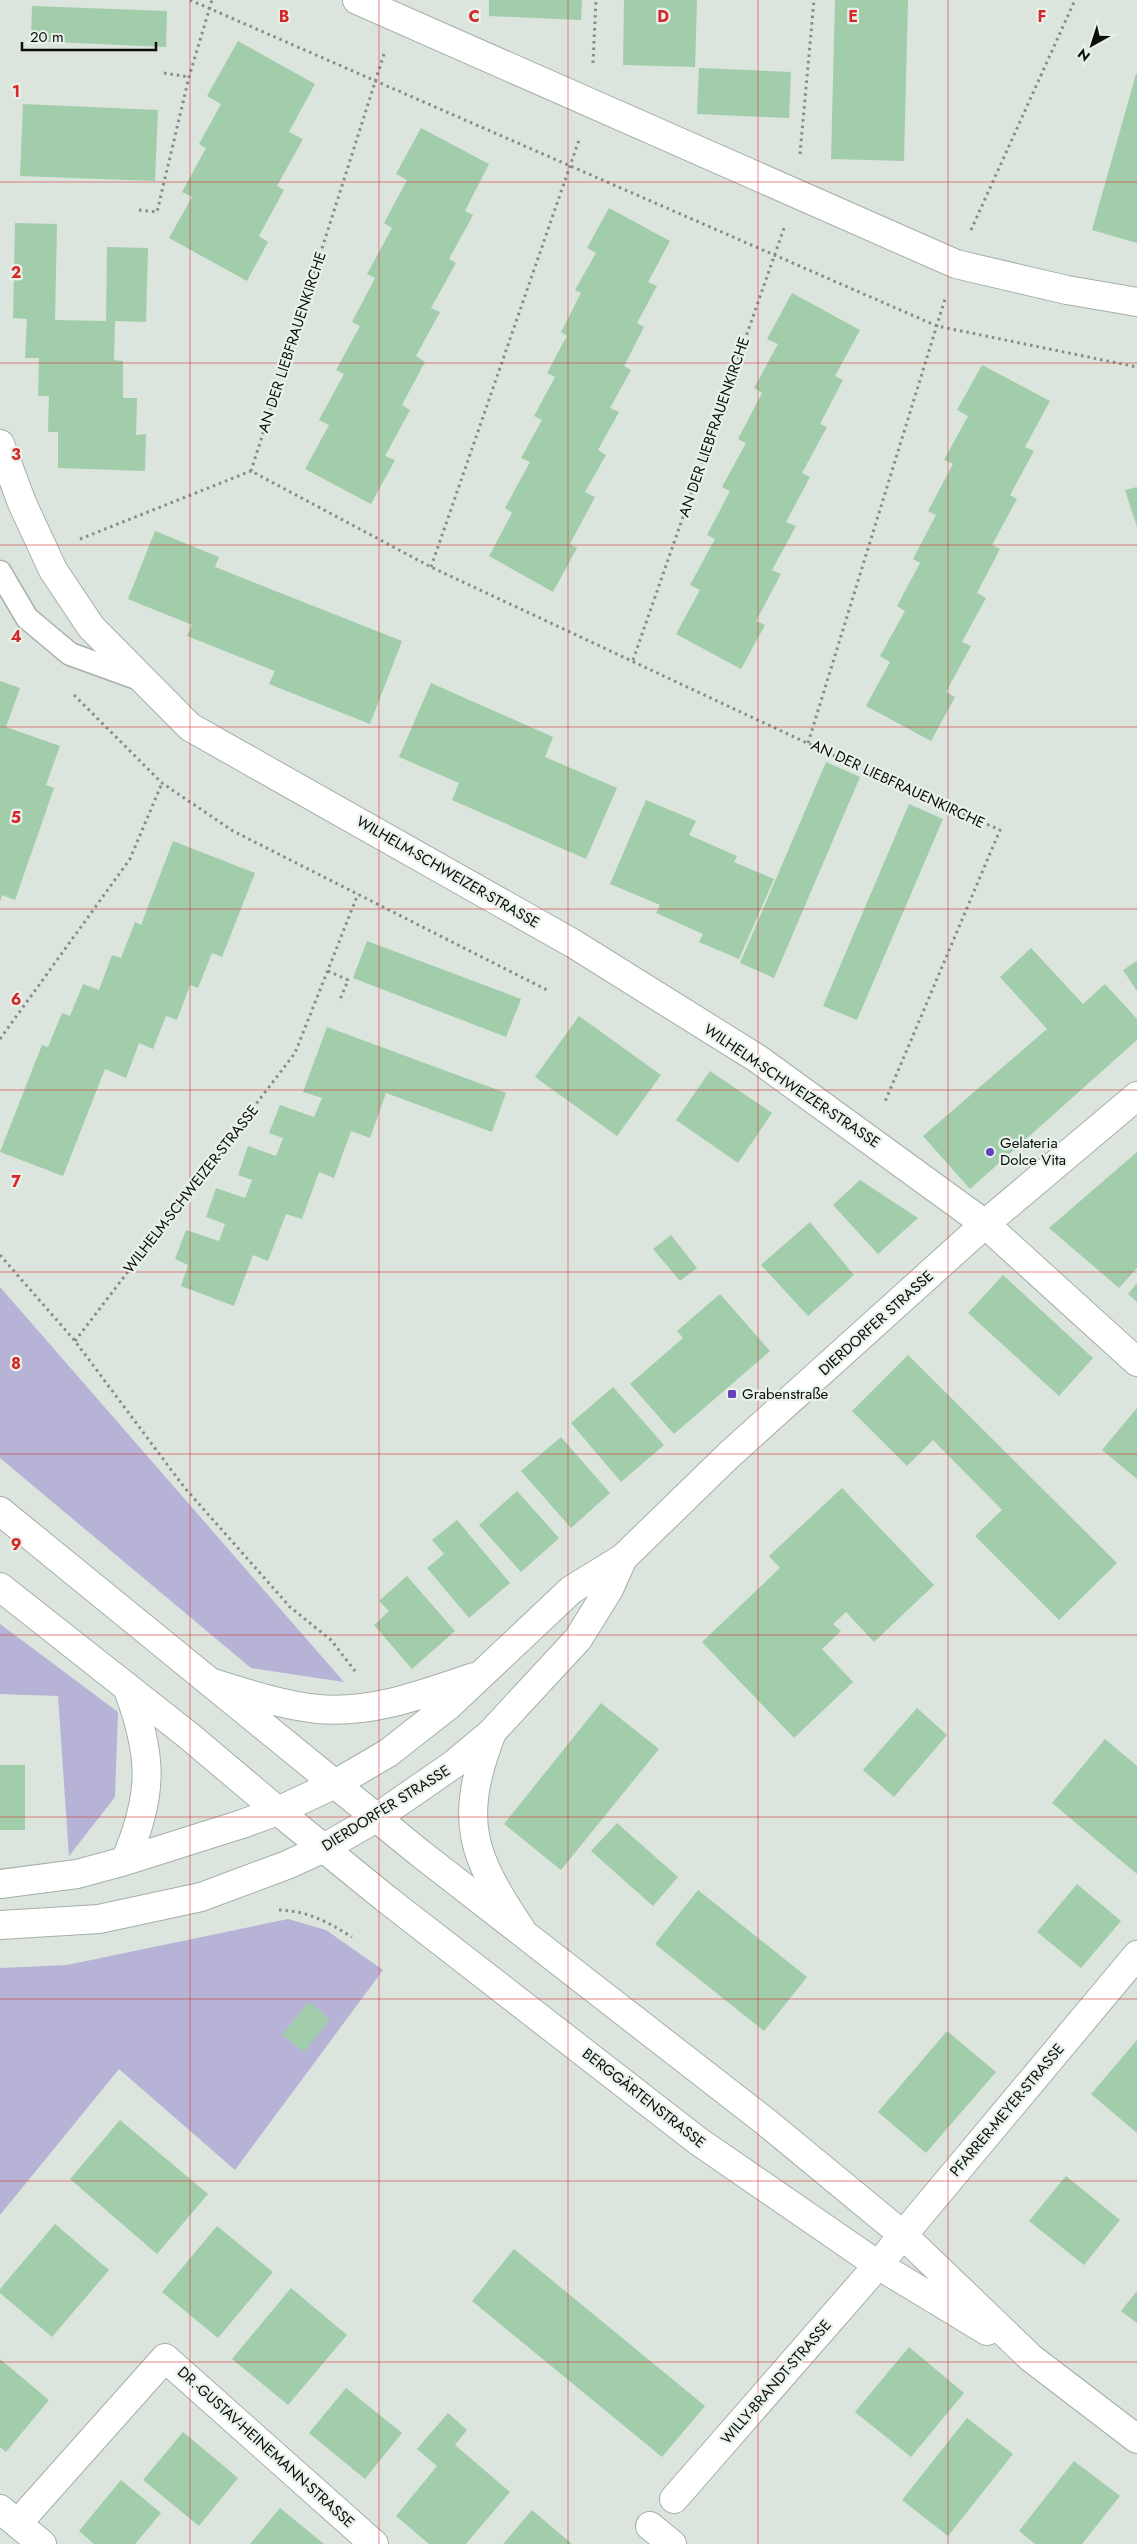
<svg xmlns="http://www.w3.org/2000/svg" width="1137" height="2544" viewBox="0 0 1137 2544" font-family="Jost,sans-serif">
	<rect width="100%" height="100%" fill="#dbe4dd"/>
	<path fill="#b7b3d6" d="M0,1287L344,1682L251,1668L0,1458Z
		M0,1624L118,1712L115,1797L69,1856L58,1696L0,1694Z
		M288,1919L326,1930L383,1970L235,2170L119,2069L0,2215V1968L67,1965Z"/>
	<path fill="#a2cdab" d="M489,0H582L581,20L489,16Z
		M624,0H697L695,67L623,65Z
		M835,0H908L904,161L831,159Z
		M32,6L167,11L166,47L31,41Z
		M238,41L315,84L289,132L303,139L277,186L284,190L259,236L268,242L247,281L169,238L192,197L182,192L206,148L199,144L221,104L207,96Z
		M699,68L791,72L789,118L697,114Z
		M1136,74H1137V243L1092,230Z
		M23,104L158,110L155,181L20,176Z
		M421,128L489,164L465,211L473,215L449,259L456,263L431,308L440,312L416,356L425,362L402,405L410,410L385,456L395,460L371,504L305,469L329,425L319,420L344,374L336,370L360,326L352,322L375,278L367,274L392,228L384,223L407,180L396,174Z
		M609,208L670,241L648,282L657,286L637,323L644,327L624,366L631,370L610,408L619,412L598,450L606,455L585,492L595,497L570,544L577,548L553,592L489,556L512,513L505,508L530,462L521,458L542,420L534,416L555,377L547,373L567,336L561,332L581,293L575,290L596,253L587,248Z
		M15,223L57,224L55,320L106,321L107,247L148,248L146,322L115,321L114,360L123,361V398H137L136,435L146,434L145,471L58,468V432H48L49,396H38L39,358H25L27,319L13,318Z
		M792,293L860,330L835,376L843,380L820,424L827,427L802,473L810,477L786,522L796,526L772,570L781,574L756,621L765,625L741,669L676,634L700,590L690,585L715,539L707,535L730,491L722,487L746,443L738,439L762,393L754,388L778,344L767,339Z
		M982,365L1050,401L1025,447L1034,451L1010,495L1017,499L992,545L1000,549L977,593L986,598L962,642L971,646L946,692L955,697L931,741L866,706L890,662L880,656L905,611L897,606L920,563L913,559L936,515L928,511L953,464L944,460L968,416L957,410Z
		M1137,487V527L1125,490Z
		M155,531L219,557L215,567L402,641L370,724L269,684L275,671L187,636L192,625L128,599Z
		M0,681L20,688L6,727L60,746L46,785L54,788L15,900L2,895L0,902Z
		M431,683L553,737L545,757L617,788L586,859L452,800L459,783L399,757Z
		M826,762L860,777L774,978L740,963Z
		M646,800L696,821L689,835L737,856L734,862L774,879L739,959L699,942L703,934L656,913L660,905L610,884Z
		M909,804L943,819L857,1020L823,1006Z
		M173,841L255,873L222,957L212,953L198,988L190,985L177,1020L166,1016L153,1049L139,1043L126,1078L105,1069L63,1176L0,1152L42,1045L48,1047L62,1013L70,1016L83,984L99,990L112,955L121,958L135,922L141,925Z
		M367,941L521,999L506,1037L353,978Z
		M1031,948L1083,1004L1105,984L1137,1019V1040L970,1189L923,1136L1047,1029L1000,977Z
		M1137,961V991L1123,970Z
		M579,1016L661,1075L617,1136L535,1077Z
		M327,1027L506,1093L492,1132L386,1093L370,1138L351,1131L334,1178L319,1172L302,1219L286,1214L268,1261L253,1255L234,1306L181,1286L188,1265L175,1259L186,1230L219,1241L225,1224L206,1217L216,1188L245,1198L252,1180L238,1175L248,1146L276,1156L283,1138L269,1133L280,1105L314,1117L322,1098L303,1092Z
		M710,1071L772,1113L738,1163L676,1120Z
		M1137,1152V1268L1119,1288L1049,1228Z
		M860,1180L918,1218L878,1254L833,1205Z
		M810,1222L854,1275L808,1316L761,1265Z
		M671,1235L697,1268L680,1281L653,1249Z
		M1003,1275L1093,1358L1059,1396L968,1313Z
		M1137,1283V1302L1128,1294Z
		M720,1294L770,1351L674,1434L630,1384L683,1338L677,1331Z
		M908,1355L1117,1563L1059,1620L975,1536L1002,1510L933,1440L907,1466L852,1411Z
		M613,1387L664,1445L621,1482L571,1423Z
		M1137,1408V1479L1102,1450Z
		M561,1437L610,1493L571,1528L521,1471Z
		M842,1488L934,1585L874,1642L846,1612L833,1624L841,1631L822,1649L853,1682L794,1738L702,1642L780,1568L769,1556Z
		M517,1491L559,1538L521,1572L479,1525Z
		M457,1520L510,1583L469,1618L427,1568L444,1554L432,1540Z
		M407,1576L455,1631L412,1669L374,1625L389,1611L379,1601Z
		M601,1703L659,1749L561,1870L504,1824Z
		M917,1708L947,1735L894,1797L863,1770Z
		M1105,1739L1137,1766V1874L1052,1803Z
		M0,1765H25V1830H0Z
		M617,1823L678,1877L653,1906L591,1851Z
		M1077,1884L1121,1921L1081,1968L1037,1932Z
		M698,1890L807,1977L764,2031L655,1944Z
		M309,2002L330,2019L304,2052L282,2035Z
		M947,2031L996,2072L926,2153L878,2112Z
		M1137,2040V2133L1091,2094Z
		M120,2120L208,2194L157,2254L70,2179Z
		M1066,2176L1120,2220L1084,2265L1029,2221Z
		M55,2224L109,2270L52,2337L0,2293V2289Z
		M217,2226L273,2272L218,2338L162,2292Z
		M514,2249L705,2406L662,2457L472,2301Z
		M291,2288L347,2335L288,2405L232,2359Z
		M1137,2291V2323L1121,2311Z
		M909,2347L964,2393L911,2457L855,2412Z
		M0,2359L49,2400L6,2452L0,2447Z
		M346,2388L402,2433L365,2479L309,2433Z
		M448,2413L467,2430L455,2445L510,2492L466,2544H429L396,2516L437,2466L417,2449Z
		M967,2418L1013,2454L948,2536L902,2500Z
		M183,2432L238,2478L199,2526L143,2480Z
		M1074,2461L1120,2496L1082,2544H1035L1019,2531Z
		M121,2480L161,2513L135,2544H94L79,2531Z
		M280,2508L324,2544H250Z
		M532,2510L572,2544H503Z"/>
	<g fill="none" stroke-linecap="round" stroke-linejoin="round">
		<g stroke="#a6afa8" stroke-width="25">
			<path id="lane" d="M0,572L27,618L70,654L142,680"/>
		</g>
		<g stroke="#a6afa8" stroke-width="30">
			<path id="street" d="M357,0L956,264L1067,290L1137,302
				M0,444L22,503L53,570L91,627L190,727L574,944L758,1059L985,1224L1137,1362
				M674,2499L878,2265L1137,1955
				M0,2509L42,2544
				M18,2523L165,2358L374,2544
				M650,2526L672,2544"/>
		</g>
		<g stroke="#a6afa8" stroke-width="30">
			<path id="secondary" d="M210,1682C245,1693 281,1705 318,1709C371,1714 424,1694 474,1677
				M491,1735C458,1821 472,1856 521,1929
				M125,1861C154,1794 153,1755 127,1687
				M0,1884L77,1874L125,1861L242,1824L278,1811L335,1784L388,1753L448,1706L571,1590L623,1558L729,1455L985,1224L1137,1096
				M0,1925L99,1919L201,1897L287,1865L324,1848L376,1818L454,1764L491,1733L578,1639L609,1589L623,1558"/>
		</g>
		<g stroke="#a6afa8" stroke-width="30">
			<path id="primary" d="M335,1784L421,1854L766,2122L903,2235L1031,2358L1137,2439
				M278,1811L385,1898L698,2141L878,2265L987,2331"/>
		</g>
		<g stroke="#a6afa8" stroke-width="30">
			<path id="highway" d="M0,1511L335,1784
				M0,1587L189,1736L278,1811"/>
		</g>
		<path stroke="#868d88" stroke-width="3" stroke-dasharray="2.5 4" stroke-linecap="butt" d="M190,0L937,326L1137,367
			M384,54L251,471L431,567L888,781L1000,830L884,1104
			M593,63L596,0
			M164,73L189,77
			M800,154L814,0
			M139,210L157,212L189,77L212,0
			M971,230L1075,0
			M80,539L251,471
			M431,567L579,140
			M633,660L784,228
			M74,695L162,783L233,831L549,991
			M808,743L945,299
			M328,971L348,980L339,1002
			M0,1039L130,859L162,783
			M0,1255L75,1341L184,1487L290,1607L331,1640L355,1671
			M75,1341L295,1053L358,894
			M279,1910C308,1911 328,1922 352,1937"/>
		<use href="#lane" stroke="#fff" stroke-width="22"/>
		<use href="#street" stroke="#fff" stroke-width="28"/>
		<use href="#secondary" stroke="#fff" stroke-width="28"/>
		<use href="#primary" stroke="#fff" stroke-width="28"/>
		<use href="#highway" stroke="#fff" stroke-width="28"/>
	</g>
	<path fill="none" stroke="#d62828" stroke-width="1" stroke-opacity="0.55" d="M190,0V2544M379,0V2544M568,0V2544M758,0V2544M948,0V2544M0,182H1137M0,363H1137M0,545H1137M0,727H1137M0,909H1137M0,1090H1137M0,1272H1137M0,1454H1137M0,1635H1137M0,1817H1137M0,1999H1137M0,2181H1137M0,2362H1137"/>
	<g fill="#6343bc" stroke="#e8f2ea" stroke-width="2">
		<circle cx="990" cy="1152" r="5"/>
		<rect x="727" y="1389" width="10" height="10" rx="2.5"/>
	</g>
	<g text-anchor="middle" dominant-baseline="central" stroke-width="4.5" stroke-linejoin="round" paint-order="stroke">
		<g font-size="15" fill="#0b0e0b" stroke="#e8f2ea">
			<text transform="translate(292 342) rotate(-72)">AN DER LIEBFRAUENKIRCHE</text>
			<text transform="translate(714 427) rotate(-71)">AN DER LIEBFRAUENKIRCHE</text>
			<text transform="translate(898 784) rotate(25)">AN DER LIEBFRAUENKIRCHE</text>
			<text transform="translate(448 872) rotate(30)">WILHELM-SCHWEIZER-STRASSE</text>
			<text transform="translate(792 1086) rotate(34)">WILHELM-SCHWEIZER-STRASSE</text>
			<text transform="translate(191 1189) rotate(-52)">WILHELM-SCHWEIZER-STRASSE</text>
			<text transform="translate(876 1323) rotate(-42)">DIERDORFER STRASSE</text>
			<text transform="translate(386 1808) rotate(-32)">DIERDORFER STRASSE</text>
			<text transform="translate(644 2098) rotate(38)">BERGGÄRTENSTRASSE</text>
			<text transform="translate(1007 2110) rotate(-50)">PFARRER-MEYER-STRASSE</text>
			<text transform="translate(776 2382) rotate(-49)">WILLY-BRANDT-STRASSE</text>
			<text transform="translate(266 2447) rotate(42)">DR.-GUSTAV-HEINEMANN-STRASSE</text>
		</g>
		<g font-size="15" fill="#0b0e0b" stroke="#e8f2ea" text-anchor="start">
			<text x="1000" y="1143">Gelateria<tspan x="1000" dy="17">Dolce Vita</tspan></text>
			<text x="742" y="1394">Grabenstraße</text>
		</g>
	</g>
	<g font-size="16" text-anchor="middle" font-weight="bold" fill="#d62828" stroke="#e8f2ea" stroke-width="4.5" stroke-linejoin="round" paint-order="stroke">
		<text x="284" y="22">B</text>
		<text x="474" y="22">C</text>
		<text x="663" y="22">D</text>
		<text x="853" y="22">E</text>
		<text x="1042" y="22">F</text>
		<text x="16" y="97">1</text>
		<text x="16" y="278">2</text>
		<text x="16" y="460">3</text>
		<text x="16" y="642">4</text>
		<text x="16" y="823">5</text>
		<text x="16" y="1005">6</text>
		<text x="16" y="1187">7</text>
		<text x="16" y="1369">8</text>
		<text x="16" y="1550">9</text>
	</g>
	<g transform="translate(1092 45) rotate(219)" stroke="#e8f2ea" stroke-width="4" paint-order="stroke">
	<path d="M0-4L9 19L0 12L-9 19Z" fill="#0b0e0b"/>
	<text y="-8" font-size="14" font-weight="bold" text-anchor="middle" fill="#0b0e0b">N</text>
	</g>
	<path d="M22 42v8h134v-8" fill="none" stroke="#0b0e0b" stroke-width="2.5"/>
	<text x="30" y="42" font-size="15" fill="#0b0e0b" stroke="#e8f2ea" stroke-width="4" paint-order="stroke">20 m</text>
</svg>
